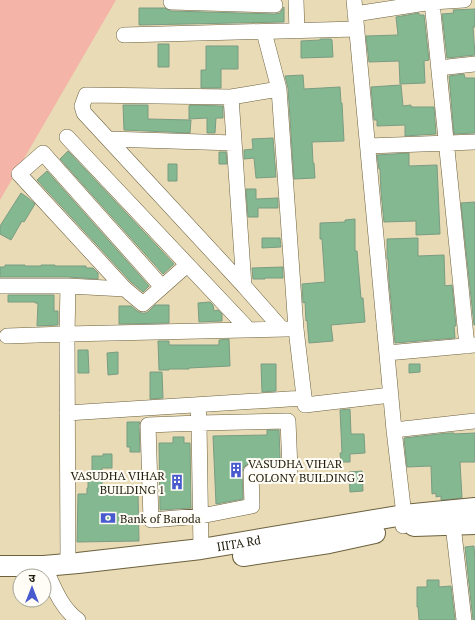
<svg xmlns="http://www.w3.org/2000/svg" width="475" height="620" viewBox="0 0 475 620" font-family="'PT Serif','Noto Sans Devanagari',serif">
	<rect width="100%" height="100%" fill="#e8dbb5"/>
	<path fill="#f4b5a8" d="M0,0H116L0,200Z"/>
	<path fill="#83b890" stroke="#7b9c83" d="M284,7V22L139,25V8H165L171,11L275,14L280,13Z
		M475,9V27H473L475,55L447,58L442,14L454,13L453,10Z
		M419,13V15H424L429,60L424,61L425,83L400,84L399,61L369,62L366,36L398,35L396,17Z
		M320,39H331L332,40L333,57L301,58V41L320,40Z
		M158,44H169V67H158Z
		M206,46H238V69H221V88H201V70H206Z
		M464,74L465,78H475V133L454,134L449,76Z
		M303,75L304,89L340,87L341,103H342L344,141L312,142L313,163H314L315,178L294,179L288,88L285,76Z
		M401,85L403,106L411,105V107H434L436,134L405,136V125L377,126V120H374L371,87Z
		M123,105H148V119L191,120L190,133L124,130Z
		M190,105L223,106V118H216L215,133H207V118L189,119V106Z
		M273,138L276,177L256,178L254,158L244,159V150L253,149L252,139Z
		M68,151L174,264L163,274L60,159Z
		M219,152H226L227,164H219Z
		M409,153V166L437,165L440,234L416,235V221L384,222L381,192L380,169H379L377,155Z
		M168,164H177V181H168Z
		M47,171L149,286L143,292L131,282L37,180Z
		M246,189H256V199L278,198V208H258V217H248Z
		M21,193L28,198L35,204L24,222L22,221L11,240L0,234V226Z
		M475,202V325H474L461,203Z
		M355,219V251H357L361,298H363L365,322L331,325L333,341L309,343L307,320L306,321L305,302L303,303L302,284L325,282L322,239H320V223L345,222V220Z
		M262,238H280L281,247L262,248Z
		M418,238V256L444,255L445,286L452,285L456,326H454L455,338L395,343L389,281L388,259H387V239Z
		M5,265H25V266H41V265H55V266H86V268H93L98,273V279L68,277H0V267H5Z
		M283,267V278H265V279H253L252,268Z
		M8,295H54V311H58V325L37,326L38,303H35V302H8Z
		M210,302L213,305L214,311L218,310L222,314V321L199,322L198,303Z
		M155,305H169V323L119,324V306H131L137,311L141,313H146L149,311Z
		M229,339L230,366L189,368V369H169V370H159L158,341H169V345H219V340Z
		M78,350H88L89,373H78Z
		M118,352V374L108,375L107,353Z
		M261,364H276V391L262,392Z
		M409,364H420V372L409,373Z
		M150,372H162L163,398L150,399Z
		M350,409L351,434H364L365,453L350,454V462H341L340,453H342L340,410Z
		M127,422H140L139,425L140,452H130V447H127Z
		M267,430H279L280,458H279V462L251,463L246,465L243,468L242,472L243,499L216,504L213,436L267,435Z
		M448,433H454V434L475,433V462H460L462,498L441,500V496L436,497V493L432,494L431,466L407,467L404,438Z
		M173,437H184V443H190L191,508L160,510L159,443H173Z
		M103,454H112V468H102V488H106V493L138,491L139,541L77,542L78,494H87V488H88V472H92V456H103Z
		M362,471L363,491L350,492L349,472Z
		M474,546L475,560V620H473L465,547Z
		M427,580H439V587L451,586L455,620H419L418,607H417V587H427Z"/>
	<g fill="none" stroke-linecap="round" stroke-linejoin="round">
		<g stroke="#6c613e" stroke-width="16">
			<path id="minor" d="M172,0L171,2L275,5
				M296,0L297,31
				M354,0L394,430L404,515L403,526
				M432,2L467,346
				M355,14L432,2L464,0
				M264,32L279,89L296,329L305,405L391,395
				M124,35L357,29
				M439,68L475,64
				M279,89L231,97L86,95L82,106L84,113L244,286L282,329
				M231,97L244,286
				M67,137L249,330
				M109,139L234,143
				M368,146L475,142
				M0,286H68L125,289
				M162,287L43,153L19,174L125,289L143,304L187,265
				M7,336L67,334L287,329
				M387,353L475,345
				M198,405L199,423L288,421L290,470L251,472L252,506L201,516L151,520L148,425L199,423L201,549
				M67,413L304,398
				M394,430L475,421
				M453,525L464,620
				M68,564L67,334L68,286
				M44,566C53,585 60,607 78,620"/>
		</g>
		<g stroke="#6c613e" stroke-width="22">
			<g id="major">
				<path d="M414,526L475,524"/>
				<path d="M243,556L329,543L375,533"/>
				<path id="s1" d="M0,566H44L78,563L201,549L404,515L475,508"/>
			</g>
		</g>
		<use href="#minor" stroke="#fff" stroke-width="15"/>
		<use href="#major" stroke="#fff" stroke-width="20"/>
	</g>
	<defs>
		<g id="building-bare" transform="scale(1.2)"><path d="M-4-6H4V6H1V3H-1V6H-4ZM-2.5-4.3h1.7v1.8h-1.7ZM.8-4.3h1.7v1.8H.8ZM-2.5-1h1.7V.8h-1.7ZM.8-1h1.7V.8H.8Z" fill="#485ace" stroke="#fffdf5" stroke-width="2.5" paint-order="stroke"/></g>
		<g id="bank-bare" transform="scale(1.2)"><path d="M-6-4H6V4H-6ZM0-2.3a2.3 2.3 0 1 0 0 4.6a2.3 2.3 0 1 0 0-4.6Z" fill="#485ace" stroke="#fffdf5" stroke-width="2.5" paint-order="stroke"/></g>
	</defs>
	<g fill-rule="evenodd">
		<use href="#building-bare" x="236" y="470"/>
		<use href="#building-bare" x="177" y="482"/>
		<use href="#bank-bare" x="108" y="518"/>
	</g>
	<g text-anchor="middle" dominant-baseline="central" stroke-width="4" stroke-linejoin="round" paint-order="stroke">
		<g font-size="12" fill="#1f1b0c" stroke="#fffdf5" text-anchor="start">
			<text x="248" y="463">VASUDHA VIHAR<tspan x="248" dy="14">COLONY BUILDING 2</tspan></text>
			<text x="165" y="475" text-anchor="end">VASUDHA VIHAR<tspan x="165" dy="14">BUILDING 1</tspan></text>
			<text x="120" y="518">Bank of Baroda</text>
		</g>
		<g font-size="12" fill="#1f1b0c" stroke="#fffdf5">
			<text stroke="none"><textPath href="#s1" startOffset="240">IIITA Rd</textPath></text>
		</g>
	</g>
	<g transform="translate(32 588)"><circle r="19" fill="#fffdf5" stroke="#a5a398"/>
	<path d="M0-3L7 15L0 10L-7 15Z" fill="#485ace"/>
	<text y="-6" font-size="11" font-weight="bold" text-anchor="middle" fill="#1f1b0c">उ</text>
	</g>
</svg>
